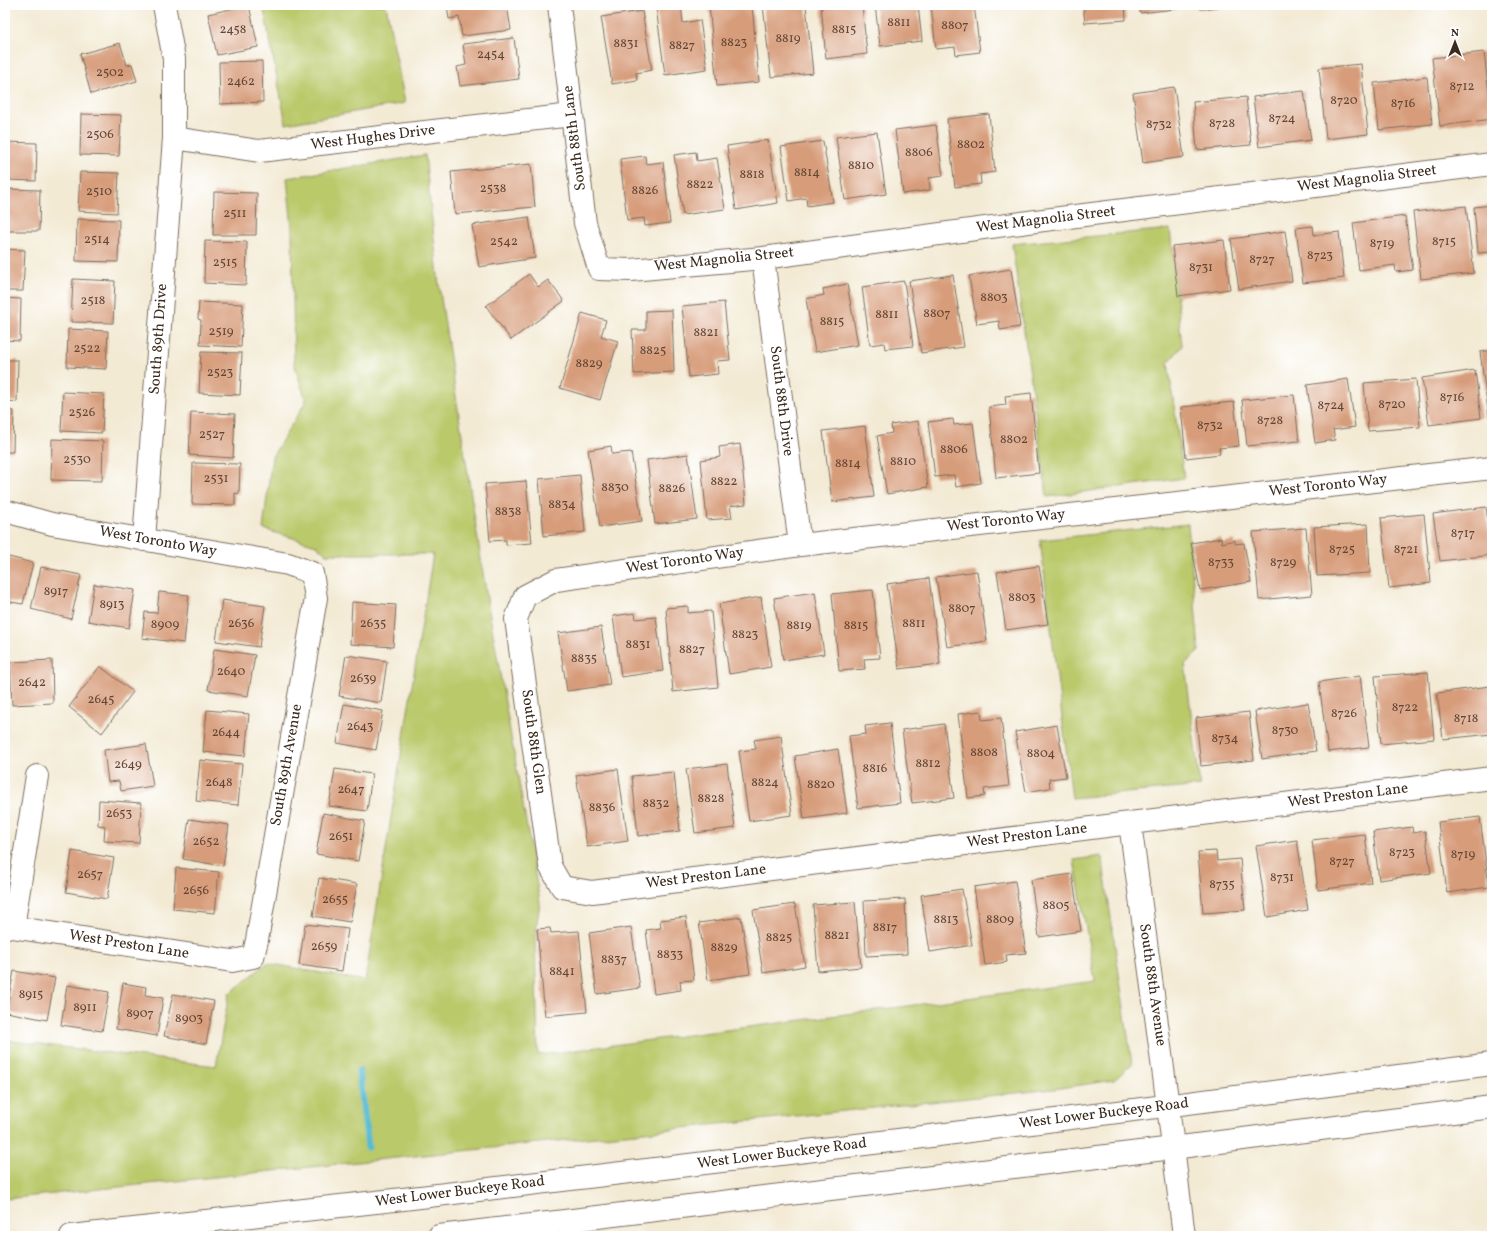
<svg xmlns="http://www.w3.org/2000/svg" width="1497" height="1241" viewBox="0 0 1497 1241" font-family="Vollkorn,serif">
	<rect width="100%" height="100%" fill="#fff"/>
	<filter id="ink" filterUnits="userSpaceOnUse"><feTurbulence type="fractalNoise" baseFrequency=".025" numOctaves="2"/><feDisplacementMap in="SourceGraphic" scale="8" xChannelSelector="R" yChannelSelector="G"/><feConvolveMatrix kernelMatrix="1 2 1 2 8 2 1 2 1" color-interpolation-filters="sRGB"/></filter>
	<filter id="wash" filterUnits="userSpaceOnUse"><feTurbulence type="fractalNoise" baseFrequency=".012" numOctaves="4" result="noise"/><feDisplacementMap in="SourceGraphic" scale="16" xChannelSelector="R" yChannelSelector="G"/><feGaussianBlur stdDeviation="0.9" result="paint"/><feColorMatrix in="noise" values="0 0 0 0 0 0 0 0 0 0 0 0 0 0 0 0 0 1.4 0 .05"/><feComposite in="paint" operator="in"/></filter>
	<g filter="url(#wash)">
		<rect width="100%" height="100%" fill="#f3ead4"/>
		<path fill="#bac96b" stroke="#7a7a44" d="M263,5H386L405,103L286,124Z
			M425,155L439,285L487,599L540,902L535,937L538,1055L1095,981L1074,860L1102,856L1132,1064L1114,1080L1054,1089L5,1199V1040L216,1066L229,994L267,963L365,981L433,554H326L316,545L263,529L272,457L306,401L294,363L292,228L287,178Z
			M1170,229L1182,346L1168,363L1184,478L1047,497L1012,244Z
			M1188,524L1199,651L1185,664L1200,786L1072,798L1040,540Z"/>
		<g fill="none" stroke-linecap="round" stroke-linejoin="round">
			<path stroke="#56bbd4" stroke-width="7" d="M359,1071L368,1147"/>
		</g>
		<g id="blocks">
			<path fill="#d79c7a" d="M249,5L258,47L217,55L208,14Z
				M447,5H507L511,30L462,36L459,17L449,19Z
				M674,5H681L683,23L700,20L707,69L665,75L656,7Z
				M709,5H752L759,82L717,86Z
				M763,5H806L813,73L771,77Z
				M821,5H862L867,54L826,59Z
				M875,5H918L922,41L880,46Z
				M931,5H974L980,52L956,55L955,47L936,49Z
				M1083,5H1125L1126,20L1085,23Z
				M1139,5H1193V7L1140,13Z
				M1200,5H1229V6L1200,9Z
				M642,11L652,70L636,73L637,80L612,84L601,17Z
				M514,38L519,79L460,86L457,67L466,65L463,44Z
				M120,43L127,65L132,64L137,81L91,94L80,54Z
				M1484,52L1492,119L1440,126L1432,58Z
				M262,61L263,102L220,104L219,62Z
				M1361,64L1368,134L1326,139L1319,68Z
				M1427,77L1432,124L1379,130L1374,83Z
				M1174,87L1184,157L1143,163L1133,93Z
				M1304,91L1311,140L1259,147L1253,97Z
				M1246,97L1251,145L1197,150L1193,102Z
				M81,114L121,115L119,156L80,155Z
				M989,114L995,172L980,174L981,184L955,187L947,119Z
				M936,125L943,176L929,178L930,190L903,194L895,130Z
				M877,132L886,194L845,200L836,137Z
				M768,140L778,203L736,210L727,146Z
				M823,141L833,202L807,206L806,198L789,201L781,147Z
				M5,142L37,143L36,181L5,180Z
				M696,152L697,161L717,158L725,209L683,215L674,155Z
				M645,156L646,164L663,162L670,223L645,226L644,218L627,220L620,159Z
				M531,164L535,207L455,214L451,172Z
				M80,172L119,173L117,213L78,211Z
				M5,189L40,190L39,231H5Z
				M214,192L257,193L256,235H213Z
				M1492,205V252L1478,253L1474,207Z
				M1466,206L1474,273L1421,279L1413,212Z
				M1405,216L1413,270L1396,272L1395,265L1359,270L1353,223Z
				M529,217L535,258L479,267L472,225Z
				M77,219L119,220L118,262L76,261Z
				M1313,226L1314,235L1339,232L1344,278L1303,283L1296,228Z
				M1285,231L1292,281L1239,289L1231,239Z
				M1224,240L1230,289L1178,296L1172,246Z
				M205,241L247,242L246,285L204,283Z
				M5,249L25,250L23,291H5Z
				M1011,269L1020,327L1000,330L999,321L977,324L969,276Z
				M529,274L538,287L548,280L564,301L511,340L486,306Z
				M953,275L964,347L921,353L909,281Z
				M73,279L115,281L113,323L71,322Z
				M904,281L913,346L885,349L884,343L870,345L862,287Z
				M847,284L858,345L815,352L806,299L824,295L823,289Z
				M5,298L21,299L20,341L5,340Z
				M199,302L243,304L241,347L200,345L201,320L198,319Z
				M724,302L730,360L717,361L718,374L689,377L682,306Z
				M672,310L674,372L634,374L632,330H646V311Z
				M582,313L606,320L601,336L618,341L600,400L560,388Z
				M68,329L108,331L106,369L67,367Z
				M1492,350V417H1489L1480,352Z
				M201,352L242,353L240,395L199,393Z
				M5,360H18L17,402L5,401Z
				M1475,370L1481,418L1429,425L1422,378Z
				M1348,379L1355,427L1333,430L1335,440L1315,443L1307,385Z
				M1416,379L1420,427L1368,431L1364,383Z
				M63,392L104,394L102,433L61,431Z
				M1031,393L1039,473L996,478L989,407L1006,405L1005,396Z
				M1294,395L1299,441L1247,446L1242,400Z
				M1234,402L1239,446L1219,448L1220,454L1186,458L1181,407Z
				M5,410L14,411L13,452H5Z
				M191,412L235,414L233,458L189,455Z
				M953,419L954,425L973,423L981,483L956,487L954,475L935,477L928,422Z
				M918,421L928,487L887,494L877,436L892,433L891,425Z
				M865,426L874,497L832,502L823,431Z
				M52,439L103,441L102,481L51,480Z
				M740,444L746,504L730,506L732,518L707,520L701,460L720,457L719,447Z
				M611,446L612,454L631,452L642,521L600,527L588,450Z
				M688,454L697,519L655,524L647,460Z
				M193,463L240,464L239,494L235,493V505L192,504Z
				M580,475L585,532L544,536L539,479Z
				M526,481L532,543L506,545V540L490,541L485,484Z
				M1486,507L1492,555L1440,561L1433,514Z
				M1424,514L1431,583L1389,588L1381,518Z
				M1368,524L1370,573L1317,576L1314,527Z
				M1306,528L1312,595L1259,600L1253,532Z
				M1221,538L1222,543L1235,540V544L1244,543L1251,582L1200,590L1191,543Z
				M5,556L33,563L23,604L5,601Z
				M1039,566L1048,624L1006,630L997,572Z
				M41,567L81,575L71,619L31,609Z
				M977,571L987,641L947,647L936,577Z
				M929,578L940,664L899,669L887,584Z
				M94,584L135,590L129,628L88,621Z
				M873,590L880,658L864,659L865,669L839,671L832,594Z
				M159,592L189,595L184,643L142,638L145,612L157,613Z
				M815,592L824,654L783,660L774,598Z
				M761,597L771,667L729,674L719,604Z
				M222,600L265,606L259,647L216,641Z
				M352,602L396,605L393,647L350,644Z
				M688,606V613L711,611L718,687L673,692L666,608Z
				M635,613L636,619L656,617L663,671L621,677L613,616Z
				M601,627L610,685L567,691L558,633Z
				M214,649L255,655L248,696L208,690Z
				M346,655L387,661L381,703L339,696Z
				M52,660L53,703L12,705L10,662Z
				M100,666L133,692L102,733L69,707Z
				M1428,672L1434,739L1381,744L1375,676Z
				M1360,676L1369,747L1328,752L1319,682Z
				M1490,686L1492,704V734L1443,739L1437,693Z
				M1308,703L1316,751L1262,759L1255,711Z
				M344,704L383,711L376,750L337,743Z
				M207,710L249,714L245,756L203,752Z
				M981,711L982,720L1001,718L1009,786L984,789L985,796L968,798L958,714Z
				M1249,712L1254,760L1201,766L1196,718Z
				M890,723L900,803L858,808L849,736L866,734L865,726Z
				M944,724L954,798L912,803L902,730Z
				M1057,725L1066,777L1049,779L1050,788L1026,792L1015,732Z
				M781,736L792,815L749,821L739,751L756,749L754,740Z
				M146,744L153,786L121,791L119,781L108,782L104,750Z
				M838,749L847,813L804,819L795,756Z
				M200,760L242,764L238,805L196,801Z
				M727,764L735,828L695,833L686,769Z
				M335,769L372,774L367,811L329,806Z
				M618,769L628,841L587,847L576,775Z
				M674,772L680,831L638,836L632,776Z
				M99,800L141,803L139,843L104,841L105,826L98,825Z
				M323,813L365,821L358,861L316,854Z
				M1480,817L1489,887L1447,893L1438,822Z
				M189,819L229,825L223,866L183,859Z
				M1412,827L1413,833L1425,831L1431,873L1379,880L1373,832Z
				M1365,834L1371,883L1318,890L1312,840Z
				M1297,840L1308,910L1267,917L1256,846Z
				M72,851L114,858L107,899L66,892Z
				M1216,851L1217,861L1240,859L1245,910L1203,913L1198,852Z
				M176,868L219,872L215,913L173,909Z
				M1072,874L1081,931L1039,937L1031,880Z
				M319,878L357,884L350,922L313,916Z
				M1015,881L1026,953L1006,955L1007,962L985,965L974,887Z
				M962,889L972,945L930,952L921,895Z
				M905,899L907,954L866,956L864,901Z
				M855,902L861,967L818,971L813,905Z
				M795,904L805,966L763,973L753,910Z
				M686,917L694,980L680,981L681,990L654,994L646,930L661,928L660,920Z
				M741,917L750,974L708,980L699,923Z
				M305,924L348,929L342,971L299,965Z
				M631,927L640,988L597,994L589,933Z
				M550,928L551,933L579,931L587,1012L545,1016L537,929Z
				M14,971L55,978L47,1020L6,1012Z
				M123,983L146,987L145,995L163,998L157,1036L116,1029Z
				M67,985L109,992L102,1031L61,1025Z
				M173,994L214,1001L206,1044L164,1036Z"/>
		</g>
	</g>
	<g filter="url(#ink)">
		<use href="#blocks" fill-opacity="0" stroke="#7b6d5e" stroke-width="1"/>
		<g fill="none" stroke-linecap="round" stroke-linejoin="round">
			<g stroke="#7b6d5e" stroke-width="24">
				<path id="minor" d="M559,5L585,223L599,269L631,270L763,258L1036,221L1492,164
					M174,138L259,151L572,115
					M763,258L800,545
					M1492,468L800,545L556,580L525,596L516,619L550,866L562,887L592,892L1130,823L1492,778
					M5,511L52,524L288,564L312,573L316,598L257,940L253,957L232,961L5,926
					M144,540L174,138V59L164,5
					M1130,823L1168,1106L1184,1236
					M13,927L37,776"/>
			</g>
			<g stroke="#7b6d5e" stroke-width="24">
				<path id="secondary" d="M71,1236L412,1198L915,1138L1492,1064
					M439,1236L1173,1148L1492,1107"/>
			</g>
			<use href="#minor" stroke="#fff" stroke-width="22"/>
			<use href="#secondary" stroke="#fff" stroke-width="22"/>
		</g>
	</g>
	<g text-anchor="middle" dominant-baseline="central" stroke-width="3" stroke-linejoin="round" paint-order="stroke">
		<g font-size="13" fill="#624635">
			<text x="899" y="23">8811</text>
			<text x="955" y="26">8807</text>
			<text x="233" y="30">2458</text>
			<text x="844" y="30">8815</text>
			<text x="788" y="39">8819</text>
			<text x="734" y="43">8823</text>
			<text x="626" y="44">8831</text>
			<text x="682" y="46">8827</text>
			<text x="491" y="55">2454</text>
			<text x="110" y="73">2502</text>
			<text x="241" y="82">2462</text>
			<text x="1462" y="87">8712</text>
			<text x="1344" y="101">8720</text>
			<text x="1403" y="104">8716</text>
			<text x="1282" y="119">8724</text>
			<text x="1222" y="124">8728</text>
			<text x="1159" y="125">8732</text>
			<text x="100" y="135">2506</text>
			<text x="971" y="145">8802</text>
			<text x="919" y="153">8806</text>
			<text x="861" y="166">8810</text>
			<text x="807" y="173">8814</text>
			<text x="752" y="175">8818</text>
			<text x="700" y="185">8822</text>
			<text x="493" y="189">2538</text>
			<text x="645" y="191">8826</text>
			<text x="99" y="192">2510</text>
			<text x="235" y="214">2511</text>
			<text x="97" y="240">2514</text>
			<text x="504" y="242">2542</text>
			<text x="1444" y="242">8715</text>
			<text x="1382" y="244">8719</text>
			<text x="1320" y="256">8723</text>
			<text x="1262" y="260">8727</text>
			<text x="225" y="263">2515</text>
			<text x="1201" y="268">8731</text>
			<text x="994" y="298">8803</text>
			<text x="93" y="301">2518</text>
			<text x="937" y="314">8807</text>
			<text x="887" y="315">8811</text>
			<text x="832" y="322">8815</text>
			<text x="221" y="332">2519</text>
			<text x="706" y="333">8821</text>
			<text x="87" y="349">2522</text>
			<text x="653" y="351">8825</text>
			<text x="589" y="364">8829</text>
			<text x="220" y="373">2523</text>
			<text x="1452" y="398">8716</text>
			<text x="1392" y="405">8720</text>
			<text x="1331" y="406">8724</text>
			<text x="82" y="413">2526</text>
			<text x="1270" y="421">8728</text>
			<text x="1210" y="426">8732</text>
			<text x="212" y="435">2527</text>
			<text x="1014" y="440">8802</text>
			<text x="954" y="450">8806</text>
			<text x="77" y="460">2530</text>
			<text x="903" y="462">8810</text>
			<text x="848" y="464">8814</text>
			<text x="216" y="479">2531</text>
			<text x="724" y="482">8822</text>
			<text x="615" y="488">8830</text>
			<text x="672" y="489">8826</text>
			<text x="562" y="505">8834</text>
			<text x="508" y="512">8838</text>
			<text x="1463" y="534">8717</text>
			<text x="1342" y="550">8725</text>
			<text x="1406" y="550">8721</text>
			<text x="1221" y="563">8733</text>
			<text x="1283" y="563">8729</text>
			<text x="56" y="592">8917</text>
			<text x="1022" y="598">8803</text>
			<text x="112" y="605">8913</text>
			<text x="962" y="609">8807</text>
			<text x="241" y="624">2636</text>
			<text x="373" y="624">2635</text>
			<text x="914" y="624">8811</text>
			<text x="165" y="625">8909</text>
			<text x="799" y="626">8819</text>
			<text x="856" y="626">8815</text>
			<text x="745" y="635">8823</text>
			<text x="638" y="645">8831</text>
			<text x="692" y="650">8827</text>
			<text x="584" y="659">8835</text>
			<text x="231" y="672">2640</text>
			<text x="363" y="679">2639</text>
			<text x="32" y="683">2642</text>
			<text x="101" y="700">2645</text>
			<text x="1405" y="708">8722</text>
			<text x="1344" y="714">8726</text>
			<text x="1466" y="719">8718</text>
			<text x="360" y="727">2643</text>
			<text x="1285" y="731">8730</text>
			<text x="226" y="733">2644</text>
			<text x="1225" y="739">8734</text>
			<text x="984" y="753">8808</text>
			<text x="1041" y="754">8804</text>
			<text x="928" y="764">8812</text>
			<text x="128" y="765">2649</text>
			<text x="875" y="769">8816</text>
			<text x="219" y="783">2648</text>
			<text x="765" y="783">8824</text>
			<text x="821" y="785">8820</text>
			<text x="351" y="790">2647</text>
			<text x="711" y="799">8828</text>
			<text x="656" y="804">8832</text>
			<text x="602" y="808">8836</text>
			<text x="119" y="814">2653</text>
			<text x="341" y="837">2651</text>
			<text x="206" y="842">2652</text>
			<text x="1402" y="853">8723</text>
			<text x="1463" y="855">8719</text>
			<text x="1342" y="862">8727</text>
			<text x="90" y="875">2657</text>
			<text x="1282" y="878">8731</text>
			<text x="1222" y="885">8735</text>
			<text x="196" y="891">2656</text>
			<text x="335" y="900">2655</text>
			<text x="1056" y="906">8805</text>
			<text x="946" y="920">8813</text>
			<text x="1000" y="920">8809</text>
			<text x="885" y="928">8817</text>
			<text x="837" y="936">8821</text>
			<text x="779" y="938">8825</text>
			<text x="324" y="947">2659</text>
			<text x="724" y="948">8829</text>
			<text x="670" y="955">8833</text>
			<text x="614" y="960">8837</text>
			<text x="562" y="972">8841</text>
			<text x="31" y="995">8915</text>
			<text x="85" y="1008">8911</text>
			<text x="140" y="1014">8907</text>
			<text x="189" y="1019">8903</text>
		</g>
		<g font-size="15" fill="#3b2a1e" stroke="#fff">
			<text transform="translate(373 138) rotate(-7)">West Hughes Drive</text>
			<text transform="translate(575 138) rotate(-97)">South 88th Lane</text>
			<text transform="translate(1367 179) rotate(-7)">West Magnolia Street</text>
			<text transform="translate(1046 220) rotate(-7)">West Magnolia Street</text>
			<text transform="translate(724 260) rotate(-6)">West Magnolia Street</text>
			<text transform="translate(159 339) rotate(-86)">South 89th Drive</text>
			<text transform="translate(781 401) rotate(83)">South 88th Drive</text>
			<text transform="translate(1328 486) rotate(-6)">West Toronto Way</text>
			<text transform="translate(1006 521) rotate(-6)">West Toronto Way</text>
			<text transform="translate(158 542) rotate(10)">West Toronto Way</text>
			<text transform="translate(685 561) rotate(-8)">West Toronto Way</text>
			<text transform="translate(533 742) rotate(82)">South 88th Glen</text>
			<text transform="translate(287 765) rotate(-80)">South 89th Avenue</text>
			<text transform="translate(1348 796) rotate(-7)">West Preston Lane</text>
			<text transform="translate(1027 836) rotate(-7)">West Preston Lane</text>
			<text transform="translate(706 877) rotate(-7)">West Preston Lane</text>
			<text transform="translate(129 945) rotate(9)">West Preston Lane</text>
			<text transform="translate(1152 985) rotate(82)">South 88th Avenue</text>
			<text transform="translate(1104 1114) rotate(-7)">West Lower Buckeye Road</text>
			<text transform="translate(782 1154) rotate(-7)">West Lower Buckeye Road</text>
			<text transform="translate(460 1192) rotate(-7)">West Lower Buckeye Road</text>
		</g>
	</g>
	<rect width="1497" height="1241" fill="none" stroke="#fff" stroke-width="20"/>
	<g transform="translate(1455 42)" stroke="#ffffff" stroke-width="3" paint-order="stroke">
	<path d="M0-3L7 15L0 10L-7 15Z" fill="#3b2a1e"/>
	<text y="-6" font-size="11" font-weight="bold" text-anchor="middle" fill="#3b2a1e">N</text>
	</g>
</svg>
